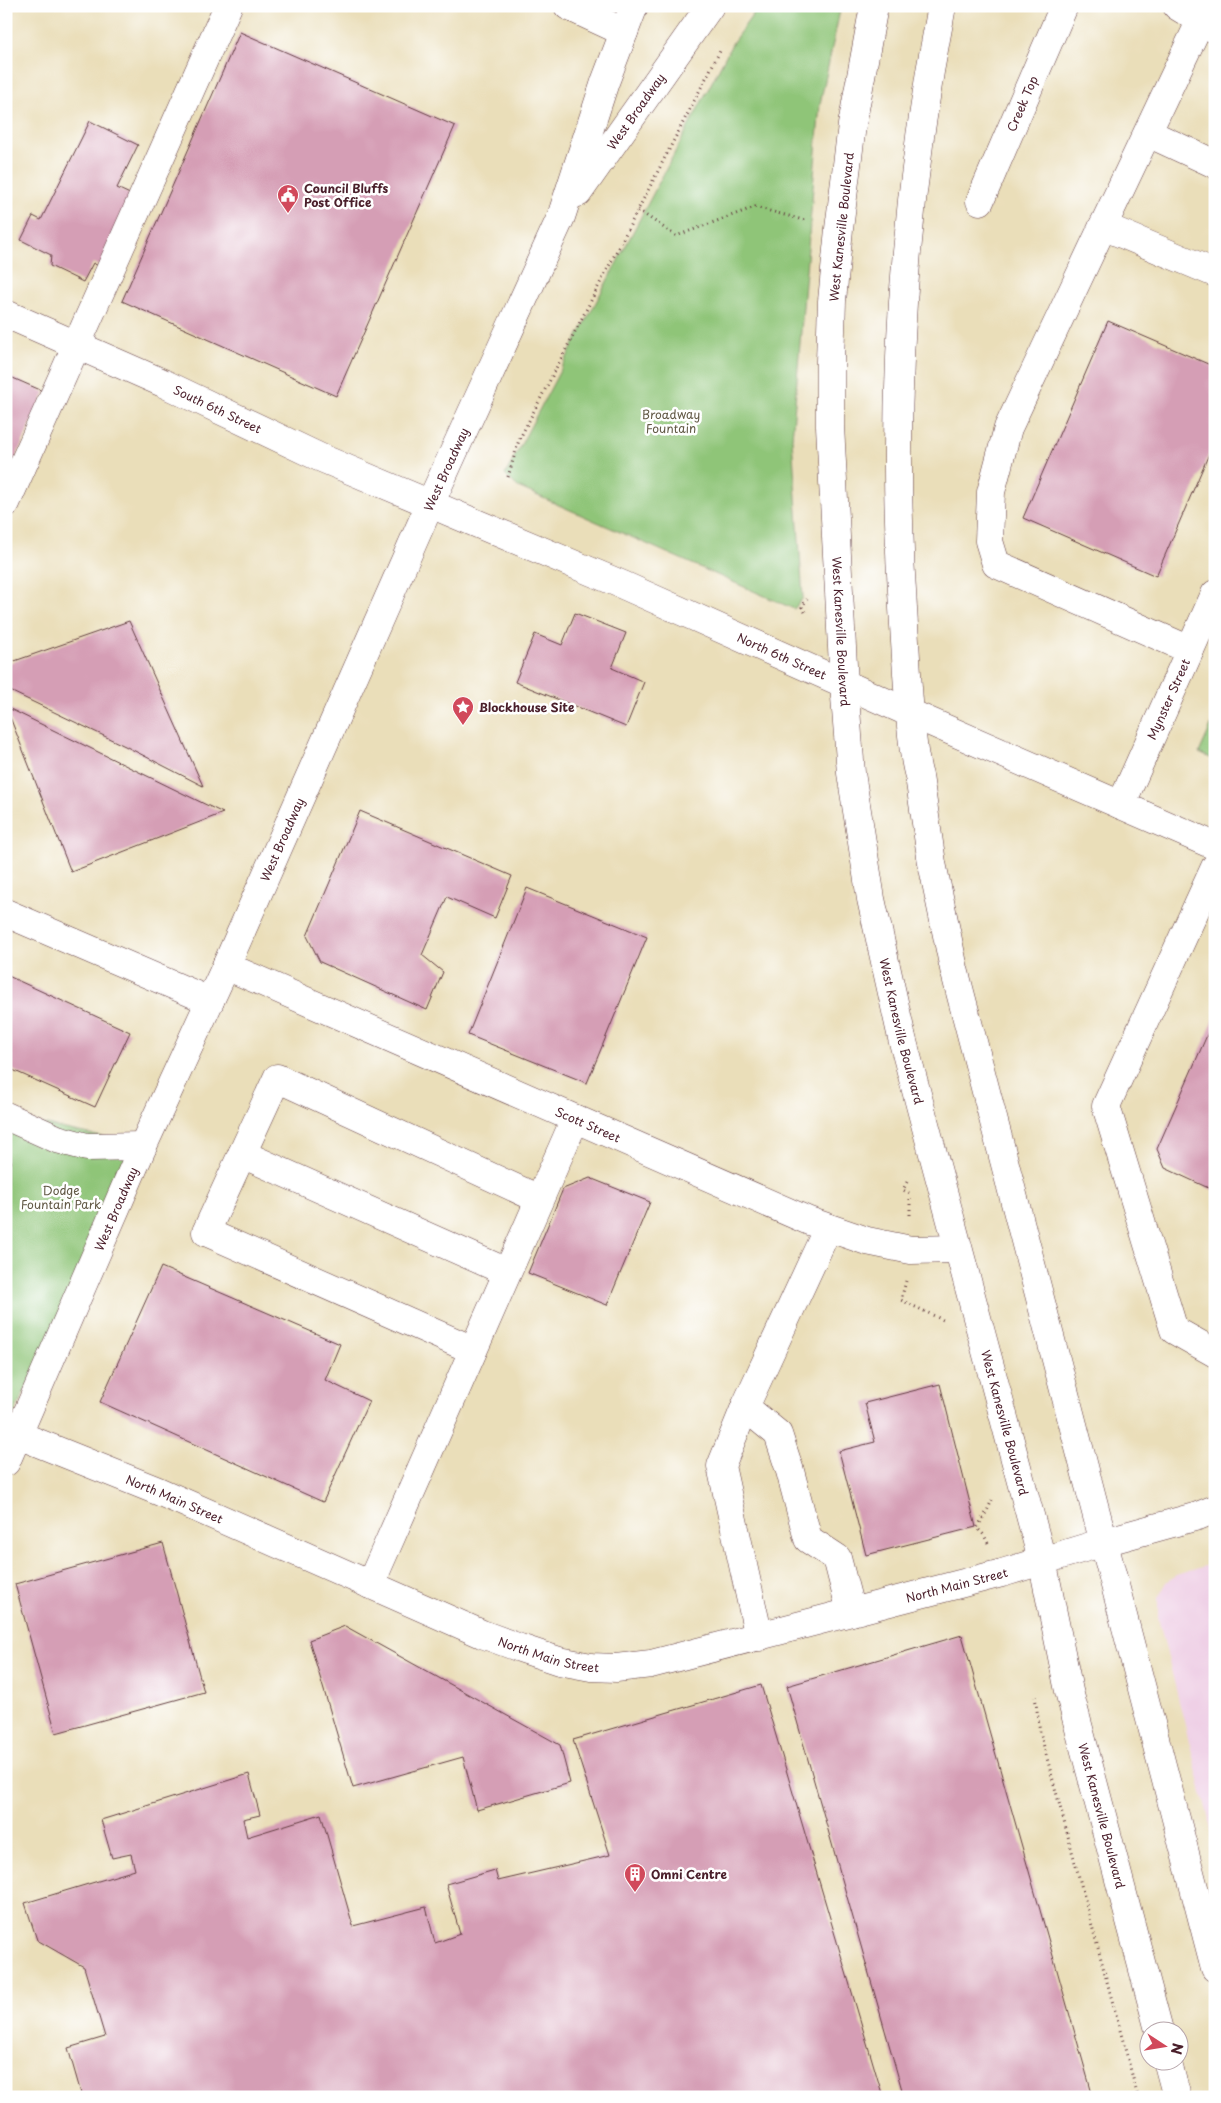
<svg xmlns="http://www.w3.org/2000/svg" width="1221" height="2103" viewBox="0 0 1221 2103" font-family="'Playpen Sans',sans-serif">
	<rect width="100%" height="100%" fill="#fff"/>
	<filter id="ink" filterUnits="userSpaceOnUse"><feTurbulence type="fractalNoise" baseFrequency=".02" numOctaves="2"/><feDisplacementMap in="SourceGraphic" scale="10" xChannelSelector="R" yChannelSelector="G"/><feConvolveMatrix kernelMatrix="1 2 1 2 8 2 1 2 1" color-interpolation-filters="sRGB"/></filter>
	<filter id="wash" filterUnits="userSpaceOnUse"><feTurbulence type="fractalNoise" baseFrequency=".0096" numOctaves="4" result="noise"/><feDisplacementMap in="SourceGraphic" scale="20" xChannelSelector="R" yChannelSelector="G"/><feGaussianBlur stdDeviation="1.12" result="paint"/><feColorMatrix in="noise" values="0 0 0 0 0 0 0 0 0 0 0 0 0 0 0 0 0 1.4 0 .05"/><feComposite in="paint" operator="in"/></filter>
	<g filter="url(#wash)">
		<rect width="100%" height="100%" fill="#eadeb9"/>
		<path fill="#efd0e6" d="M1215,1563V1844L1158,1618V1598L1167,1582L1176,1575Z"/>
		<path fill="#8fc578" stroke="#6c7252" d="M759,6H841L820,104L792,439L803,598L794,609L518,487L505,475L733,42Z
			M1215,717V760L1199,753Z
			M6,1116L143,1146L6,1430Z"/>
		<g id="blocks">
			<path fill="#d59eb5" d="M240,32L455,126L336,396L122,301Z
				M90,121L138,145L117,188L132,195L104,269L93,263L83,282L50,266L51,255L21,240L33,216L41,220Z
				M1108,321L1215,367V440L1156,576L1023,518Z
				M6,375L45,392L6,480Z
				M575,613L626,633L612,668L644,682L626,727L515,682L535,634L562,645Z
				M129,621L203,786L125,746L6,689V664Z
				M6,707L223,813L71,872Z
				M360,811L512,876L495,918L447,897L422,955L443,972L427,1010L320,962L307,936Z
				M527,888L647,937L587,1083L468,1035Z
				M6,975L130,1032L95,1107L6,1067Z
				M1215,1017V1191L1165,1168L1157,1149Z
				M590,1178L650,1202L607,1305L528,1273L563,1189Z
				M161,1267L340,1344L325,1380L369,1401L323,1502L100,1402Z
				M940,1384L976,1527L866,1555L839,1451L875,1442L865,1403Z
				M163,1543L204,1692L56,1733L15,1584Z
				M345,1626L560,1745L570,1783L477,1810L463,1757L353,1788L309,1640Z
				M962,1635L1093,2097H904L787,1686Z
				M761,1685L883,2097H82L68,2048L105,2037L84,1967L37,1940L25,1903L135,1870L131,1854L112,1858L101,1820L249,1774L260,1815L243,1819L247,1837L321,1814L353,1926L426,1907L435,1943L460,1934L446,1884L495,1870L498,1881L610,1855L573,1740Z"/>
		</g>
	</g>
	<g filter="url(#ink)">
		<use href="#blocks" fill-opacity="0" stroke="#623c40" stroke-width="1"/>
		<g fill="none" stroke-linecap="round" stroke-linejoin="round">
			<g stroke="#623c40" stroke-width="29">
				<g id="minor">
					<path d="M568,6L624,32"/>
					<path d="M1177,6L1215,29"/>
					<path d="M1200,22L1103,226L1215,273"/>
					<path d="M1148,133L1215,164"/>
					<path id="s1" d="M980,201L1064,6"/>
					<path d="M1103,226L1008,428L991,492L989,541L996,564L1190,650"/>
					<path d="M6,503L228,6"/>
					<path d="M910,713L1215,846"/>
					<path id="s2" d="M1121,805L1215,594"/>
					<path d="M1215,867L1106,1106L1174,1330L1215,1353"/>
					<path d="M6,913L210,1001"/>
					<path id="s3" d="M226,966L809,1221L867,1241L911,1250L957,1249"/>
					<path d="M242,1154L507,1272"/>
					<path d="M473,1350L206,1232L277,1078L539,1199"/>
					<path d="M745,1407L778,1434L790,1471L808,1539L837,1558L851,1612"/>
					<path d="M1104,1542L1198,1516L1215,1509"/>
					<path d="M370,1585L575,1119"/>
					<path d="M759,1637L721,1466L745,1407L828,1228"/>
				</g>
			</g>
			<g stroke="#623c40" stroke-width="29">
				<g id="major">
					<path id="s4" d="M874,6L852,125L839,229L832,301L830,361V426L844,684L851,773L871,899L902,1038L1042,1560L1069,1691L1159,2030"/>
					<path d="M942,6C901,213 889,415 904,625C906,659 908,693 911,726C913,743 914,760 919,776L932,863L954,969L1215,1968"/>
					<path id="s5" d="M578,193L710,6"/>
					<path id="s6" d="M6,314L163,383L319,457L623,585L910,713"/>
					<path d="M6,1116L57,1139L87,1147L143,1146"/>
					<path id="s7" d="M6,1430L158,1491L482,1634L520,1648L559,1661L591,1667L616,1668L651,1664L1002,1573L1104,1542"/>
					<path id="s8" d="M6,1462L143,1146L226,966L430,504L561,217L605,82L634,6"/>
					<path d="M1167,2060L1177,2097"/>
				</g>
			</g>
			<path stroke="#623c40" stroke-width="3" stroke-dasharray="1 4" stroke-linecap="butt" d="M638,210L676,236L755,207L807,221
				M508,477L519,440L720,51
				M805,612L802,607L807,599
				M6,1162H12
				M907,1182L903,1190L909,1193
				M910,1199V1218
				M906,1281L901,1300L943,1320
				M988,1543L984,1535L977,1528L987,1511L992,1500
				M1035,1696L1040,1732L1138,2097"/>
			<use href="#minor" stroke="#fff" stroke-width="28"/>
			<use href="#major" stroke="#fff" stroke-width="28"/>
		</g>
	</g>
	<defs>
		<g id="civic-pin" transform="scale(1.125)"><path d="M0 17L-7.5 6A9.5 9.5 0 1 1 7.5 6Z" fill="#d1495b" stroke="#fff"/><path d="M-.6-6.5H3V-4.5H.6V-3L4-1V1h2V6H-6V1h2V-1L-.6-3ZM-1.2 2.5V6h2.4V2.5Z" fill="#fff"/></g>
		<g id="sight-pin" transform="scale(1.125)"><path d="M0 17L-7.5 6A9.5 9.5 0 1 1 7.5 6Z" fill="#d1495b" stroke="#fff"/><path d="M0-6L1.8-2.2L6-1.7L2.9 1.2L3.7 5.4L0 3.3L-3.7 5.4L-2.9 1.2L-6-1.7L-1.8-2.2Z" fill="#fff"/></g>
		<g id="building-pin" transform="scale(1.125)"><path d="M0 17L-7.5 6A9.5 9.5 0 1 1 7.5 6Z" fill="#d1495b" stroke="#fff"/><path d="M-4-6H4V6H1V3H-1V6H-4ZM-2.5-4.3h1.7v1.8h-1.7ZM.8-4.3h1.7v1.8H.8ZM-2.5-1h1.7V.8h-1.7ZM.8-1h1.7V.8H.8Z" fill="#fff"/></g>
	</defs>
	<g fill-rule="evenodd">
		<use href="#civic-pin" x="288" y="195"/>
		<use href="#sight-pin" x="463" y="707"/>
		<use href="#building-pin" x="635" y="1874"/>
	</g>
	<g text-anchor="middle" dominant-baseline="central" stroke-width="5" stroke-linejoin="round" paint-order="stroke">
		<g font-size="12" fill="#4a1f2b" stroke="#fff">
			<text stroke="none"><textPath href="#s1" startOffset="106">Creek Top</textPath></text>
			<text stroke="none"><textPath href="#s5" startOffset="100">West Broadway</textPath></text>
			<text transform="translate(841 227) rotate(-84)">West Kanesville Boulevard</text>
			<text stroke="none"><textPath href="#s6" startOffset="232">South 6th Street</textPath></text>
			<text stroke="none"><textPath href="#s8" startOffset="1086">West Broadway</textPath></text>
			<text stroke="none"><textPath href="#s4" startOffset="629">West Kanesville Boulevard</textPath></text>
			<text stroke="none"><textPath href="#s6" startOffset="848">North 6th Street</textPath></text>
			<text stroke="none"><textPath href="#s2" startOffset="116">Mynster Street</textPath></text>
			<text stroke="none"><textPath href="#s8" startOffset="681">West Broadway</textPath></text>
			<text stroke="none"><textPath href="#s4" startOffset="1034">West Kanesville Boulevard</textPath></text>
			<text stroke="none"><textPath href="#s3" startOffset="395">Scott Street</textPath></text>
			<text stroke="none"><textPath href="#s8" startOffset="276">West Broadway</textPath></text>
			<text stroke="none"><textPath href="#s4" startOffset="1439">West Kanesville Boulevard</textPath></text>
			<text stroke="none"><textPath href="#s7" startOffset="182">North Main Street</textPath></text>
			<text stroke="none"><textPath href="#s7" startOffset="1008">North Main Street</textPath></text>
			<text stroke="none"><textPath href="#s7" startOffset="588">North Main Street</textPath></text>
			<text stroke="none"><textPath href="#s4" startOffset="1844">West Kanesville Boulevard</textPath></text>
		</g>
		<g font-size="12" font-weight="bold" fill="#4a1f2b" stroke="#fff" text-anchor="start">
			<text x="304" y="188">Council Bluffs<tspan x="304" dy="14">Post Office</tspan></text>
			<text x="479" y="707">Blockhouse Site</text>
			<text x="651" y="1874">Omni Centre</text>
		</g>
		<g font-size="12" fill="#625946" stroke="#fff">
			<text x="671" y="414">Broadway<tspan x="671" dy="14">Fountain</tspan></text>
			<text x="61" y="1190">Dodge<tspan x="61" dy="14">Fountain Park</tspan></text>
		</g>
	</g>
	<rect width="1221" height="2103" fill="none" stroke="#fff" stroke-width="25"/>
	<g transform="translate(1164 2046) rotate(102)"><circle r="24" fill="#ffffff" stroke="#b7a5aa"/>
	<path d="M0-4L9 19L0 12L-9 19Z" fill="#d1495b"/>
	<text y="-8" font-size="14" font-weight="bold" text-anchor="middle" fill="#4a1f2b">N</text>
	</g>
</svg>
